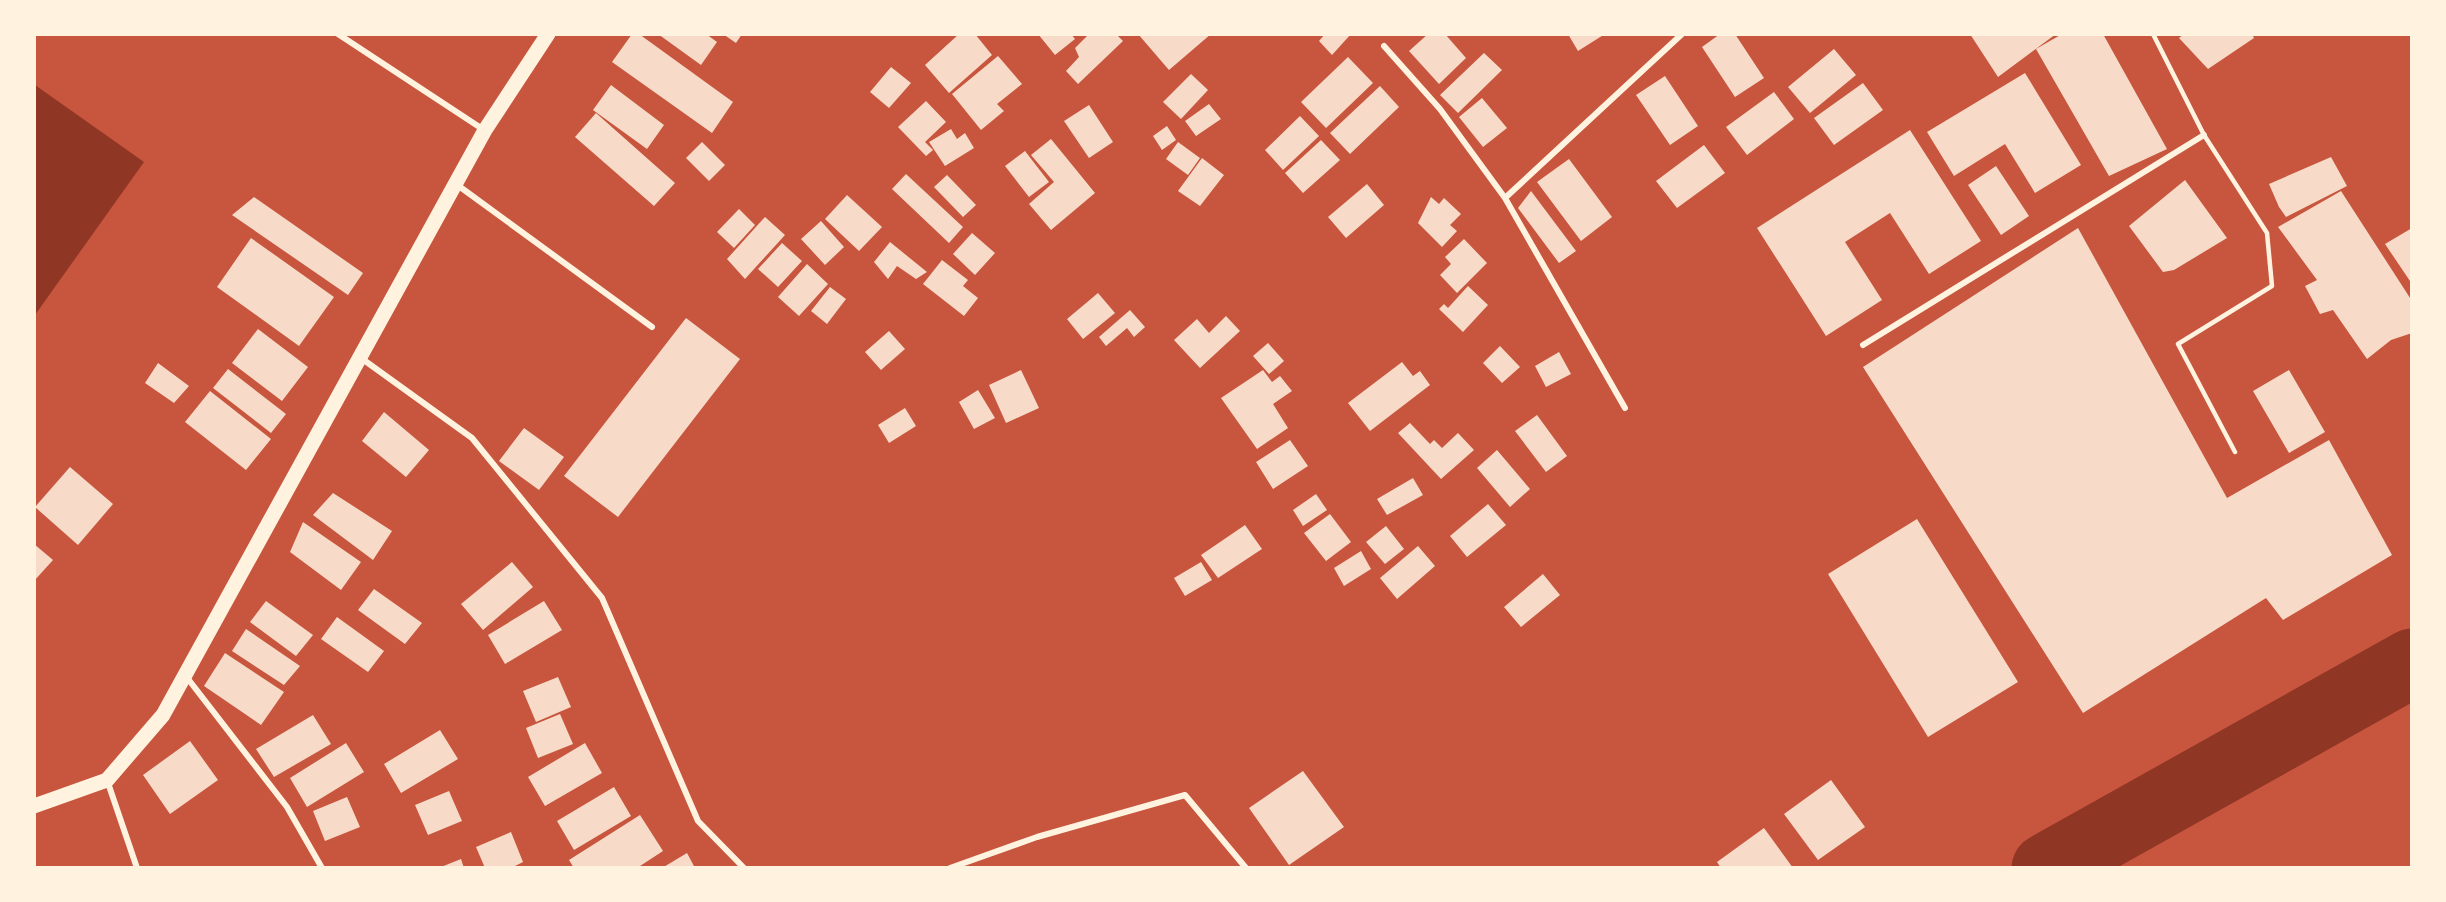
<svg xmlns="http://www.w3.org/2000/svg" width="2446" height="902" viewBox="0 0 2446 902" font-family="'Source Serif 4',serif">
	<rect width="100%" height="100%" fill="#c8553d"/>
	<path fill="#8f3625" d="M35,85L144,162L35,315Z"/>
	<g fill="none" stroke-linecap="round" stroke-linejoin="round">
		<path stroke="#8f3625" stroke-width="69" d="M2046,868L2412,663"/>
	</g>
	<path fill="#f7dbc8" d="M632,34H639L733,102L712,133L612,62Z
		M658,34H706L717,42L701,65Z
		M723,34H742L736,43Z
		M959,34H975L992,55L949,93L925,65Z
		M1038,34H1071L1075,39L1055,55Z
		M1089,34H1116L1123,41L1078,84L1066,71L1079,57L1075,48Z
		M1138,34H1211L1169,70Z
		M1325,34H1351L1332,55L1319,41Z
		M1428,34H1445L1466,58L1439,84L1409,51Z
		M1568,34H1605L1578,51Z
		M1720,34H1735L1764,78L1735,97L1702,47Z
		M1970,34H2056L1998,77Z
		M2062,34H2103L2167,149L2109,176L2036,49Z
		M2184,34H2252L2254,38L2208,69L2179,38Z
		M1834,49L1856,75L1810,113L1788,87Z
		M1484,53L1502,70L1458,113L1440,95Z
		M998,56L1022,84L997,104L1004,111L981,130L952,94Z
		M1348,57L1373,83L1326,128L1301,102Z
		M891,67L911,83L889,108L870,92Z
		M2025,73L2081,165L2035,193L2005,144L1954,176L1927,132Z
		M1191,74L1208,90L1181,119L1163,102Z
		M1665,76L1698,126L1670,145L1636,95Z
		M1863,83L1883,110L1834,145L1814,118Z
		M611,85L664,125L647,149L593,110Z
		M1380,86L1399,107L1350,154L1330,133Z
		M1774,92L1794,119L1747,155L1726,127Z
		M1482,98L1507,128L1483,147L1459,117Z
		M926,101L946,122L925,142L933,150L926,156L898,127Z
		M1209,104L1221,119L1196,136L1185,121Z
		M1089,105L1113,142L1089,158L1064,121Z
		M596,113L675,183L654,206L575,137Z
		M1300,116L1319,136L1283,170L1265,150Z
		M1167,126L1176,140L1162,150L1153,136Z
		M951,129L957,139L965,133L974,148L945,166L929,142Z
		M1910,130L1981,241L1929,274L1890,213L1845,242L1882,300L1826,336L1757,228Z
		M1051,139L1095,193L1051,230L1029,204L1054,182L1031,155Z
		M1321,140L1340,160L1303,193L1285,173Z
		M702,142L725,165L709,181L686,158Z
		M1178,142L1200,158L1188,175L1166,159Z
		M1704,145L1725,173L1677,208L1656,181Z
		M1025,151L1049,182L1029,197L1005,166Z
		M2331,157L2347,186L2286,217L2279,207L2269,184Z
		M1202,158L1224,175L1200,206L1178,191Z
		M1569,159L1612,217L1581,241L1537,182Z
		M1996,166L2029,216L2001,235L1968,185Z
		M906,174L963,227L949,243L892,189Z
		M947,175L976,205L963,217L934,187Z
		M2185,180L2227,238L2174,270L2163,272L2129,226Z
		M1367,184L1384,205L1346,238L1328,217Z
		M1531,191L1576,251L1559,263L1518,208Z
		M2341,191L2412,301V333L2391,340L2367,359L2333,310L2320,314L2305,286L2317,280L2278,227Z
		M847,195L882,227L859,251L825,219Z
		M254,197L363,273L348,295L232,215Z
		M1431,197L1439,204L1444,198L1461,214L1450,225L1457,231L1442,247L1418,223Z
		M739,209L755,225L734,248L717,232Z
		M765,217L785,235L745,279L727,259Z
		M821,221L844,247L825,265L801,239Z
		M2078,228L2227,498L2329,440L2392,555L2283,620L2266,598L2083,713L1863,367Z
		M2412,228V284L2385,244Z
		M972,233L995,253L975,275L953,254Z
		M251,238L334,297L299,346L217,287Z
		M1464,239L1487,263L1457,293L1440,275L1451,264L1445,257Z
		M890,242L927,272L916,279L897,266L888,279L874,262Z
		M782,243L802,261L778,287L758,269Z
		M942,260L968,280L963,286L978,298L964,316L923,284Z
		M807,264L828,284L799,316L778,297Z
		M1468,286L1488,305L1463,332L1439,309L1444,304L1448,308Z
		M830,287L846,299L827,324L811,311Z
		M1098,293L1115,313L1083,339L1067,319Z
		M1130,310L1145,327L1134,337L1127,328L1106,346L1099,337Z
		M1226,316L1240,331L1200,368L1174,340L1197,319L1209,333Z
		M686,318L740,359L618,517L564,476Z
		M258,329L308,367L282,401L232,363Z
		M889,331L905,349L881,370L865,352Z
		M1268,343L1284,361L1269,374L1253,356Z
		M1500,346L1520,367L1502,383L1483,363Z
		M1559,352L1571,374L1546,387L1535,366Z
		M1402,362L1413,376L1420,371L1430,385L1370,431L1348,403Z
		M158,363L189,386L174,403L145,383Z
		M228,369L286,414L271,433L213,388Z
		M1021,370L1039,408L1006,423L989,385Z
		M1263,370L1272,382L1280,376L1292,391L1273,404L1288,428L1257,449L1221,398Z
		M2289,370L2325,432L2289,453L2253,391Z
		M978,390L995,418L974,429L959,402Z
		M210,391L271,439L246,470L185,422Z
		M905,408L916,426L889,443L878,425Z
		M384,412L429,450L406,477L362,441Z
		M1537,415L1567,456L1546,472L1515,431Z
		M1410,423L1430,444L1434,440L1442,448L1458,433L1474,450L1441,479L1398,433Z
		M524,428L564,457L539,490L499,461Z
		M1290,440L1308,466L1273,489L1256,462Z
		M1497,450L1530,489L1510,507L1477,468Z
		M70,467L113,504L78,545L35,507Z
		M1413,478L1423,495L1387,515L1377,499Z
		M333,493L392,531L373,560L313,515Z
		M1316,494L1327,510L1303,526L1293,510Z
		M1488,504L1506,525L1467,557L1450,536Z
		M1330,514L1351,542L1326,561L1304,533Z
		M1917,519L2018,682L1928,737L1828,574Z
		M303,522L361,562L341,590L290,552Z
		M1245,525L1262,549L1218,578L1201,555Z
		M1386,526L1404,549L1385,564L1366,542Z
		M34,544L53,560L34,581Z
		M1418,546L1435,566L1397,599L1380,578Z
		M1361,551L1371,569L1344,586L1334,568Z
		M512,562L533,587L483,630L461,604Z
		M1201,562L1212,580L1185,596L1174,578Z
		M1543,574L1560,595L1521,627L1504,607Z
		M374,589L422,623L405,644L358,610Z
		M266,601L313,635L296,656L250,622Z
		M544,601L562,630L505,664L488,635Z
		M337,617L384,651L368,672L321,639Z
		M246,629L300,666L284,685L232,651Z
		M225,653L284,692L261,725L204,686Z
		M558,677L571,707L536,722L523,691Z
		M560,714L573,744L538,758L526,728Z
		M313,715L331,744L274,777L256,749Z
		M440,730L458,759L401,793L384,764Z
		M190,741L218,780L170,814L143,775Z
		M346,743L364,772L307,807L290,778Z
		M585,743L602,773L545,806L528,777Z
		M1303,771L1344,827L1289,865L1249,808Z
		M1831,780L1865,827L1818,860L1784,814Z
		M614,787L631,816L574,850L557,821Z
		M449,791L462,821L428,835L415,805Z
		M347,797L360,827L325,841L313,811Z
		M640,815L663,851L637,868H574L569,860Z
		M1764,828L1793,868H1721L1717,862Z
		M511,832L523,862L511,868H485L476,847Z
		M687,853L695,868H662Z
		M461,859L464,868H441V867Z"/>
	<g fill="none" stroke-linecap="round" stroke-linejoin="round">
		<path stroke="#fff3e0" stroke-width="4.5" d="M2153,34L2204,135L2267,233L2272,286L2178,344L2235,452"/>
		<path stroke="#fff3e0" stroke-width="6" d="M338,34L484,130
			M1384,46L1440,109L1505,198L1625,408
			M456,184L652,327
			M1505,198L1682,34
			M1863,345L2204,135
			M361,358L472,438L602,598L698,821L744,868
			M185,675L287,807L322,868
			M107,780L137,868
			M950,868L1037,837L1185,795L1246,868"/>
		<path stroke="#fff3e0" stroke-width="15" d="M34,806L107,780L163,715L485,130L548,34"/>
	</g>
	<rect width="2446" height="902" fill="none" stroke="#fff3e0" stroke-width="72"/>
</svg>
